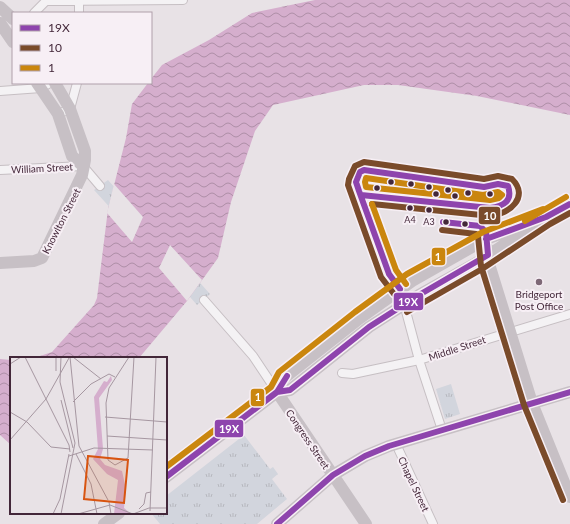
<svg xmlns="http://www.w3.org/2000/svg" width="570" height="524" viewBox="0 0 570 524" font-family="Lato,sans-serif">
	<defs>
		<pattern id="grass-tufts" width="24" height="20" patternUnits="userSpaceOnUse"><rect width="24" height="20" fill="#d2d5dd"/><path d="M3 7l-1-3M5 7V3M7 7l1-3M15 17l-1-3M17 17v-4M19 17l1-3" fill="none" stroke="#b6b7be"/></pattern>
		<pattern id="water-waves" width="16" height="10" patternUnits="userSpaceOnUse"><rect width="16" height="10" fill="#d5aecd"/><path d="M0 5q4-4 8 0t8 0" fill="none" stroke="#ae8ea7"/></pattern>
	</defs>
	<rect width="100%" height="100%" fill="#e8e2e6"/>
	<path fill="url(#grass-tufts)" d="M108,180L142,218L135,235L94,190Z
		M169,248L210,294L197,305L162,265Z
		M451,384L460,414L445,419L436,389Z
		M244,435L270,469L273,467L278,474L272,479L287,499L257,524H160L151,513H166V496Z"/>
	<path fill="url(#water-waves)" d="M315,0H570V115L477,96L398,85H364L273,105L255,131L231,202L218,258L187,301L139,358H34L52,352L94,305L97,298L108,209L126,138L132,104L148,83H151V79L162,65L209,40L252,13Z
		M0,359L11,360V445L0,435Z"/>
	<path fill="#e8e2e6" d="M114,184L143,217L132,242L107,213Z
		M170,245L202,280L187,301L159,268Z"/>
	<g fill="none" stroke-linecap="round" stroke-linejoin="round">
		<g stroke="#c6bfc3" stroke-width="10">
			<path id="street" d="M34,13L46,1L183,0
				M79,13V0
				M0,91L41,88L50,83
				M58,114L70,109L77,83
				M0,170L83,166L100,186
				M400,289L419,360L442,430
				M204,300L253,356L277,392
				M342,373L353,374L419,360L570,314
				M396,444L433,524"/>
		</g>
		<use href="#street" stroke="#f4f2f4" stroke-width="8"/>
		<path stroke="#c7c0c5" stroke-width="12" d="M0,7L13,19
			M0,23L13,42
			M37,83L58,114L72,156L83,166
			M487,248L489,264L532,403L570,497
			M0,263L34,261L42,258L82,175L85,160V151L70,109L55,83
			M277,392L290,390L369,327L419,295L478,262L546,217L570,204
			M277,392L366,524
			M166,477L277,392L284,378L360,318L412,281L486,239L546,217
			M104,524L119,513
			M277,524L333,475L365,456L389,446L570,392"/>
		<g stroke="#f7eff5" stroke-width="9">
			<path id="bus-1" d="M361,195L490,208C504,206 513,201 508,186L498,184L484,187L364,170L360,172L356,182L359,191L389,274L400,289
				M486,239L546,217L570,204
				M277,392L290,390L369,327L419,295L488,255L486,232L480,226L443,222
				M166,477L277,392L287,376
				M277,524L333,475L365,456L389,446L570,392"/>
		</g>
		<g stroke="#f7eff5" stroke-width="9">
			<path id="bus-2" d="M372,204L491,216C509,214 530,197 512,179L498,176L484,179L364,162L355,166L349,179L348,185L381,277L394,294
				M442,230L476,234L478,236L481,266L524,405L563,500
				M407,312L482,269L550,224L570,213"/>
		</g>
		<g stroke="#f7eff5" stroke-width="9">
			<path id="bus-3" d="M366,178L483,195L498,192L502,195L499,198L490,200L366,187L365,182Z
				M372,204L396,270L406,284
				M525,221L566,197
				M166,467L271,387L279,372L355,312L407,274L483,232L543,209"/>
		</g>
		<use href="#bus-1" stroke="#8e44ad" stroke-width="6"/>
		<use href="#bus-2" stroke="#7a4b2a" stroke-width="6"/>
		<use href="#bus-3" stroke="#ca860e" stroke-width="6"/>
	</g>
	<g fill="#432739" stroke="#f7eff5" stroke-width="1.5">
		<circle cx="391" cy="182" r="3.5"/>
		<circle cx="411" cy="184" r="3.5"/>
		<circle cx="429" cy="187" r="3.5"/>
		<circle cx="377" cy="188" r="3.5"/>
		<circle cx="448" cy="190" r="3.5"/>
		<circle cx="468" cy="193" r="3.5"/>
		<circle cx="436" cy="194" r="3.5"/>
		<circle cx="490" cy="194" r="3.5"/>
		<circle cx="455" cy="196" r="3.5"/>
		<circle cx="410" cy="208" r="3.5"/>
		<circle cx="429" cy="210" r="3.5"/>
		<circle cx="446" cy="222" r="3.5"/>
		<circle cx="465" cy="224" r="3.5"/>
	</g>
	<circle fill="#7d6876" stroke="#f7eff5" stroke-width="1.5" cx="539" cy="282" r="4"/>
	<g text-anchor="middle" dominant-baseline="central" stroke-width="4" stroke-linejoin="round" paint-order="stroke">
		<g font-size="9" fill="#432739" stroke="#f7eff5">
			<text x="410" y="219">A4</text>
			<text x="429" y="221">A3</text>
		</g>
		<g font-size="10" fill="#432739" stroke="#f7eff5">
			<text transform="translate(42 168) rotate(-3)">William Street</text>
			<text transform="translate(61 221) rotate(-63)">Knowlton Street</text>
			<text transform="translate(457 348) rotate(-18)">Middle Street</text>
			<text transform="translate(308 439) rotate(56)">Congress Street</text>
			<text transform="translate(414 484) rotate(65)">Chapel Street</text>
		</g>
		<g font-size="10" fill="#432739" stroke="#f7eff5">
			<text x="539" y="294">Bridgeport<tspan x="539" dy="12">Post Office</tspan></text>
		</g>
	</g>
	<g transform="translate(10 357)">
		<rect width="157" height="157" fill="#e8e2e6"/>
		<path d="M101,19L102,23L89,41L93,92L90,102L95,108L112,114L116,132L114,151L121,157H104L108,123L97,117L83,102L88,92L84,40L94,24L97,25Z" fill="#d5aecd"/>
		<path fill="none" stroke="#a697a1" stroke-width="1" d="M15,0L59,88L60,95M60,0L69,89L98,143M63,0L91,22M0,7L11,0M46,14V0M51,43L63,91M63,45L81,27L99,17L105,20M0,55L17,65L41,90L60,92M95,60L157,65M97,79L157,83M0,83L36,42L59,1M66,97L81,127L87,157M59,99L84,91L143,93M118,101L124,0M105,108L98,103L96,46L99,31L119,0M105,108L118,101M99,145L101,157M129,152L134,147L136,136L141,135M140,154L146,0M43,157L50,142L59,97M51,157L65,86L50,25L51,0M68,157L100,148L123,157M123,157L139,151H157"/>
		<path fill="#d85410" fill-opacity="0.15" stroke="#d85410" stroke-width="2" d="M78,99L118,103L114,146L74,142Z"/>
		<rect width="157" height="157" fill="none" stroke="#432739" stroke-width="2"/>
	</g>
	<g stroke="#f7eff5" stroke-width="1.5">
		<rect x="478" y="206" width="23" height="19" rx="4" fill="#7a4b2a"/>
		<rect x="431" y="247" width="15" height="19" rx="4" fill="#ca860e"/>
		<rect x="393" y="292" width="31" height="19" rx="4" fill="#8e44ad"/>
		<rect x="250" y="388" width="15" height="19" rx="4" fill="#ca860e"/>
		<rect x="214" y="419" width="30" height="19" rx="4" fill="#8e44ad"/>
	</g>
	<g font-size="11" text-anchor="middle" font-weight="bold" fill="#fff">
		<text x="490" y="220">10</text>
		<text x="438" y="261">1</text>
		<text x="408" y="306">19X</text>
		<text x="258" y="401">1</text>
		<text x="229" y="433">19X</text>
	</g>
	<rect x="12" y="12" width="140" height="72" fill="#f7eff5" stroke="#af9faa"/>
	<rect x="20" y="25" width="20" height="6" fill="#8e44ad" stroke="#af9faa"/>
	<text x="48" y="32" font-size="12" fill="#432739">19X</text>
	<rect x="20" y="45" width="20" height="6" fill="#7a4b2a" stroke="#af9faa"/>
	<text x="48" y="52" font-size="12" fill="#432739">10</text>
	<rect x="20" y="65" width="20" height="6" fill="#ca860e" stroke="#af9faa"/>
	<text x="48" y="72" font-size="12" fill="#432739">1</text>
</svg>
